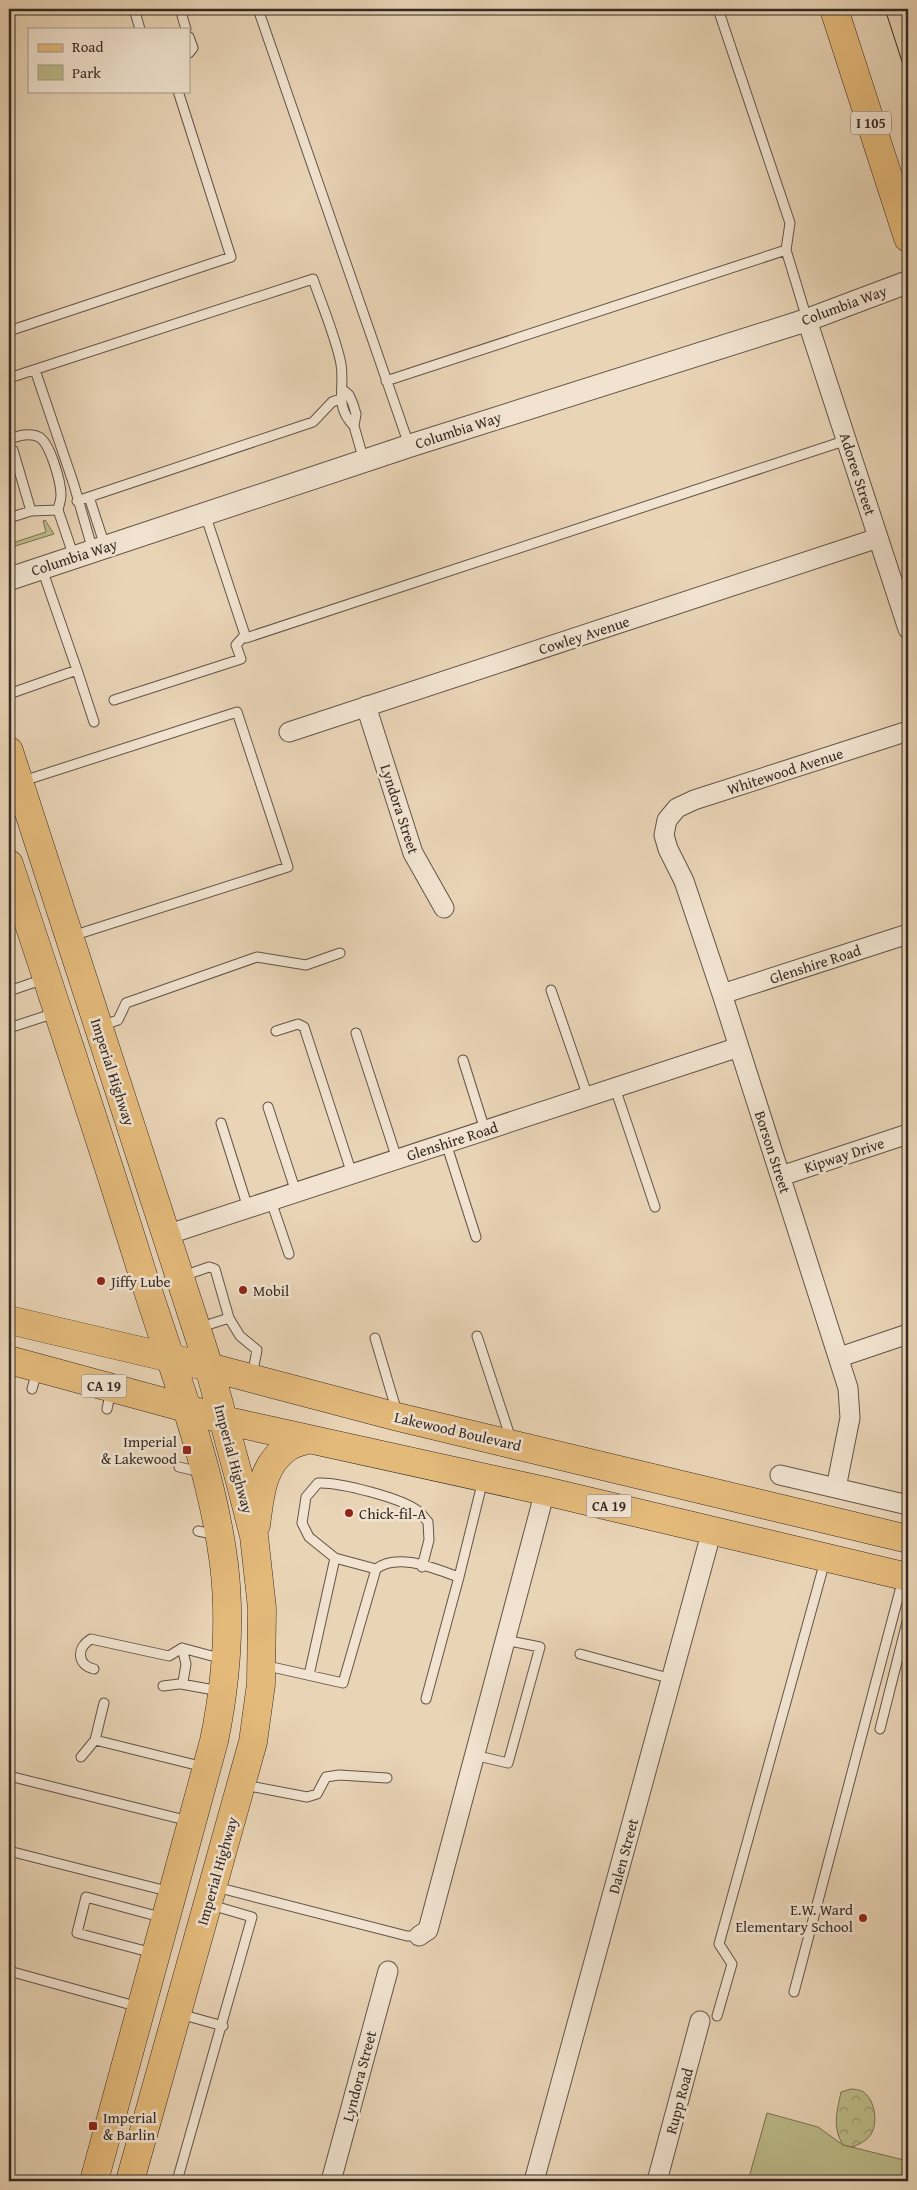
<svg xmlns="http://www.w3.org/2000/svg" width="917" height="2190" viewBox="0 0 917 2190" font-family="'Gentium Book Plus',serif">
	<defs>
		<pattern id="park-crowns" width="20" height="18" patternUnits="userSpaceOnUse" patternTransform="scale(1.25)"><rect width="20" height="18" fill="#bcbb8a"/><path d="M2 6a3 3 0 1 1 6 0M12 15a3 3 0 1 1 6 0" fill="none" stroke="#9a9870"/></pattern>
	</defs>
	<rect width="100%" height="100%" fill="#e9d4b6"/>
	<filter id="stains"><feTurbulence type="fractalNoise" baseFrequency=".004" numOctaves="4"/><feColorMatrix values="0 0 0 0 .2 0 0 0 0 .09 0 0 0 0 .02 0 0 0 .5 -.17"/></filter>
	<radialGradient id="worn" r=".72"><stop offset=".6" stop-color="#630" stop-opacity="0"/><stop offset="1" stop-color="#630" stop-opacity=".3"/></radialGradient>
	<path fill="#bcbb8a" stroke="#787256" d="M45,520L54,534L9,548V544L46,532L43,521Z
		M767,2113L818,2127L843,2145L908,2161V2181H748Z"/>
	<path fill="url(#park-crowns)" stroke="#787256" d="M851,2089C854,2089 859,2090 862,2091C876,2099 879,2126 869,2137C864,2142 858,2145 852,2147L843,2145C832,2127 837,2111 841,2092Z"/>
	<g fill="none" stroke-linecap="round" stroke-linejoin="round">
		<g stroke="#625448" stroke-width="11">
			<path id="service" d="M134,9L140,29
				M180,9L186,29
				M258,9L409,445
				M718,9L790,223L786,250L807,319
				M189,37L193,48L189,53
				M9,331L231,257L178,91
				M35,370L74,485L93,551
				M9,378L313,279C322,305 336,338 341,364C345,389 334,406 354,426
				M386,381L786,250
				M343,390L349,395L353,404L356,414L354,426L364,461
				M9,439C18,436 30,432 39,437C50,443 61,482 61,495C61,500 59,505 58,510
				M13,450L31,511
				M89,497L105,546
				M77,501L313,422L332,402L340,399
				M205,514L246,638L847,440
				M9,518L31,511L58,510L74,557
				M77,670L94,722
				M9,694L77,670L42,569
				M114,700L241,659L236,645L245,635
				M23,781L237,712L288,867L72,936
				M551,990L588,1097
				M9,991L44,979
				M101,1026L118,1020L126,1003L257,957L306,965L340,953
				M9,1028L55,1013
				M276,1031L298,1024L304,1027L352,1174
				M356,1033L397,1159
				M463,1060L485,1130
				M615,1088L655,1207
				M268,1107L296,1192
				M221,1123L248,1208
				M446,1143L476,1237
				M271,1201L289,1254
				M183,1276L209,1267L215,1269L229,1318L240,1336L257,1350L252,1376
				M198,1328L229,1318
				M477,1336L511,1439
				M375,1338L397,1412
				M32,1389L37,1371
				M107,1409L111,1390
				M179,1467L201,1472
				M198,1531L217,1535
				M376,1569L335,1558L309,1537L302,1523L306,1497L318,1483C339,1482 402,1498 418,1511C422,1514 425,1519 428,1522L429,1540L422,1567
				M182,1648L223,1659
				M580,1654L672,1679
				M263,1665L343,1683L376,1569C398,1552 435,1569 459,1577L483,1480
				M94,1669C77,1665 76,1648 91,1639L169,1656L182,1648L186,1664L183,1682L179,1684L163,1686
				M309,1675L335,1558
				M181,1684L220,1691
				M426,1699L459,1577
				M880,1729L908,1618
				M95,1740L104,1703
				M474,1755L508,1763L540,1647L505,1640
				M81,1757L95,1740L204,1767
				M9,1776L189,1821
				M244,1785L307,1797L317,1794L326,1777L339,1775L387,1778
				M9,1851L171,1892
				M216,1887L407,1936H419
				M153,1953L77,1933L86,1897L164,1918
				M9,1971L139,2007
				M794,1992L903,1579
				M180,2014L223,2026
				M717,2016L732,1964L719,1944L825,1561
				M177,2181L252,1917L211,1905"/>
		</g>
		<g stroke="#625448" stroke-width="21">
			<path id="minor" d="M807,320L908,629
				M366,706L413,853L444,908
				M289,732L878,538
				M722,994L908,934
				M781,1176L908,1134
				M166,1235L739,1047
				M840,1357L908,1334
				M780,1475L908,1505
				M836,1488L850,1418L848,1388L722,994L684,881L668,849L664,835L667,820L677,808L694,800L908,731
				M419,1936L428,1930L545,1491
				M331,2181L388,1971
				M534,2181L712,1530
				M657,2181L700,2021"/>
		</g>
		<g stroke="#625448" stroke-width="24">
			<path id="tertiary" d="M9,579L409,446L807,320L908,282"/>
		</g>
		<g stroke="#352923" stroke-width="29">
			<path id="primary" d="M9,751L209,1367L241,1485L254,1536L262,1608L261,1684L253,1742L130,2181
				M9,864C54,999 99,1134 141,1269C171,1365 211,1463 224,1564C231,1623 226,1683 214,1741L94,2181
				M9,1320L209,1367L398,1417L908,1539
				M9,1360L186,1408L223,1420L545,1491L908,1577
				M256,1525C260,1497 261,1465 288,1447C294,1443 303,1441 310,1439"/>
		</g>
		<g stroke="#352923" stroke-width="29">
			<path id="motorway" d="M834,9L908,238"/>
		</g>
		<use href="#service" stroke="#f1e3d0" stroke-width="9"/>
		<use href="#minor" stroke="#f1e3d0" stroke-width="19"/>
		<use href="#tertiary" stroke="#f1e3d0" stroke-width="22"/>
		<use href="#primary" stroke="#e4ba7b" stroke-width="28"/>
		<use href="#motorway" stroke="#e4ba7b" stroke-width="28"/>
		<path stroke="#352923" stroke-width="1" d="M885,9L908,80
			M902,9L908,28"/>
	</g>
	<g fill="#8f2418" stroke="#f1e3d0" stroke-width="2">
		<circle cx="101" cy="1281" r="5"/>
		<circle cx="243" cy="1290" r="5"/>
		<rect x="182" y="1445" width="10" height="10" rx="2.5"/>
		<circle cx="349" cy="1513" r="5"/>
		<circle cx="863" cy="1918" r="5"/>
		<rect x="88" y="2121" width="10" height="10" rx="2.5"/>
	</g>
	<g text-anchor="middle" dominant-baseline="central" stroke-width="5" stroke-linejoin="round" paint-order="stroke">
		<g fill="#f1e3d0" stroke="#6d6157" stroke-width="1">
			<rect x="851" y="111.5" width="40" height="23" rx="4"/>
			<rect x="81.5" y="1374.5" width="45" height="23" rx="4"/>
			<rect x="586.5" y="1494.5" width="45" height="23" rx="4"/>
		</g>
		<g font-size="14" font-weight="bold" fill="#352923">
			<text x="871" y="123">I 105</text>
			<text x="104" y="1386">CA 19</text>
			<text x="609" y="1506">CA 19</text>
		</g>
		<g font-size="15" fill="#352923" stroke="#f1e3d0">
			<text transform="translate(844 305) rotate(-20)">Columbia Way</text>
			<text transform="translate(458 430) rotate(-18)">Columbia Way</text>
			<text transform="translate(858 474) rotate(72)">Adoree Street</text>
			<text transform="translate(74 557) rotate(-18)">Columbia Way</text>
			<text transform="translate(584 635) rotate(-18)">Cowley Avenue</text>
			<text transform="translate(785 771) rotate(-18)">Whitewood Avenue</text>
			<text transform="translate(400 809) rotate(72)">Lyndora Street</text>
			<text transform="translate(815 964) rotate(-18)">Glenshire Road</text>
			<text transform="translate(113 1072) rotate(72)">Imperial Highway</text>
			<text transform="translate(452 1141) rotate(-18)">Glenshire Road</text>
			<text transform="translate(773 1152) rotate(72)">Borson Street</text>
			<text transform="translate(844 1155) rotate(-18)">Kipway Drive</text>
			<text transform="translate(458 1431) rotate(13)">Lakewood Boulevard</text>
			<text transform="translate(234 1459) rotate(75)">Imperial Highway</text>
			<text transform="translate(623 1856) rotate(-75)">Dalen Street</text>
			<text transform="translate(217 1871) rotate(-74)">Imperial Highway</text>
			<text transform="translate(359 2076) rotate(-75)">Lyndora Street</text>
			<text transform="translate(679 2101) rotate(-75)">Rupp Road</text>
		</g>
		<g font-size="15" fill="#352923" stroke="#f1e3d0" text-anchor="start">
			<text x="111" y="1281">Jiffy Lube</text>
			<text x="253" y="1290">Mobil</text>
			<text x="177" y="1441" text-anchor="end">Imperial<tspan x="177" dy="17">&amp; Lakewood</tspan></text>
			<text x="359" y="1513">Chick-fil-A</text>
			<text x="853" y="1909" text-anchor="end">E.W. Ward<tspan x="853" dy="17">Elementary School</tspan></text>
			<text x="103" y="2117">Imperial<tspan x="103" dy="17">&amp; Barlin</tspan></text>
		</g>
	</g>
	<rect width="917" height="2190" fill="none" stroke="#e9d4b6" stroke-width="30"/>
	<rect x="10" y="10" width="897" height="2170" fill="none" stroke="#352923" stroke-width="2.5"/>
	<rect x="15" y="15" width="887" height="2160" fill="none" stroke="#352923"/>
	<rect x="28" y="28" width="162" height="65" fill="#f1e3d0" stroke="#a6998b"/>
	<rect x="38" y="44" width="25" height="8" fill="#e4ba7b" stroke="#a6998b"/>
	<text x="72" y="52" font-size="15" fill="#352923">Road</text>
	<rect x="38" y="65" width="25" height="15" fill="#bcbb8a" stroke="#a6998b"/>
	<text x="72" y="78" font-size="15" fill="#352923">Park</text>
	<rect width="100%" height="100%" filter="url(#stains)"/>
	<rect width="100%" height="100%" fill="url(#worn)"/>
</svg>
